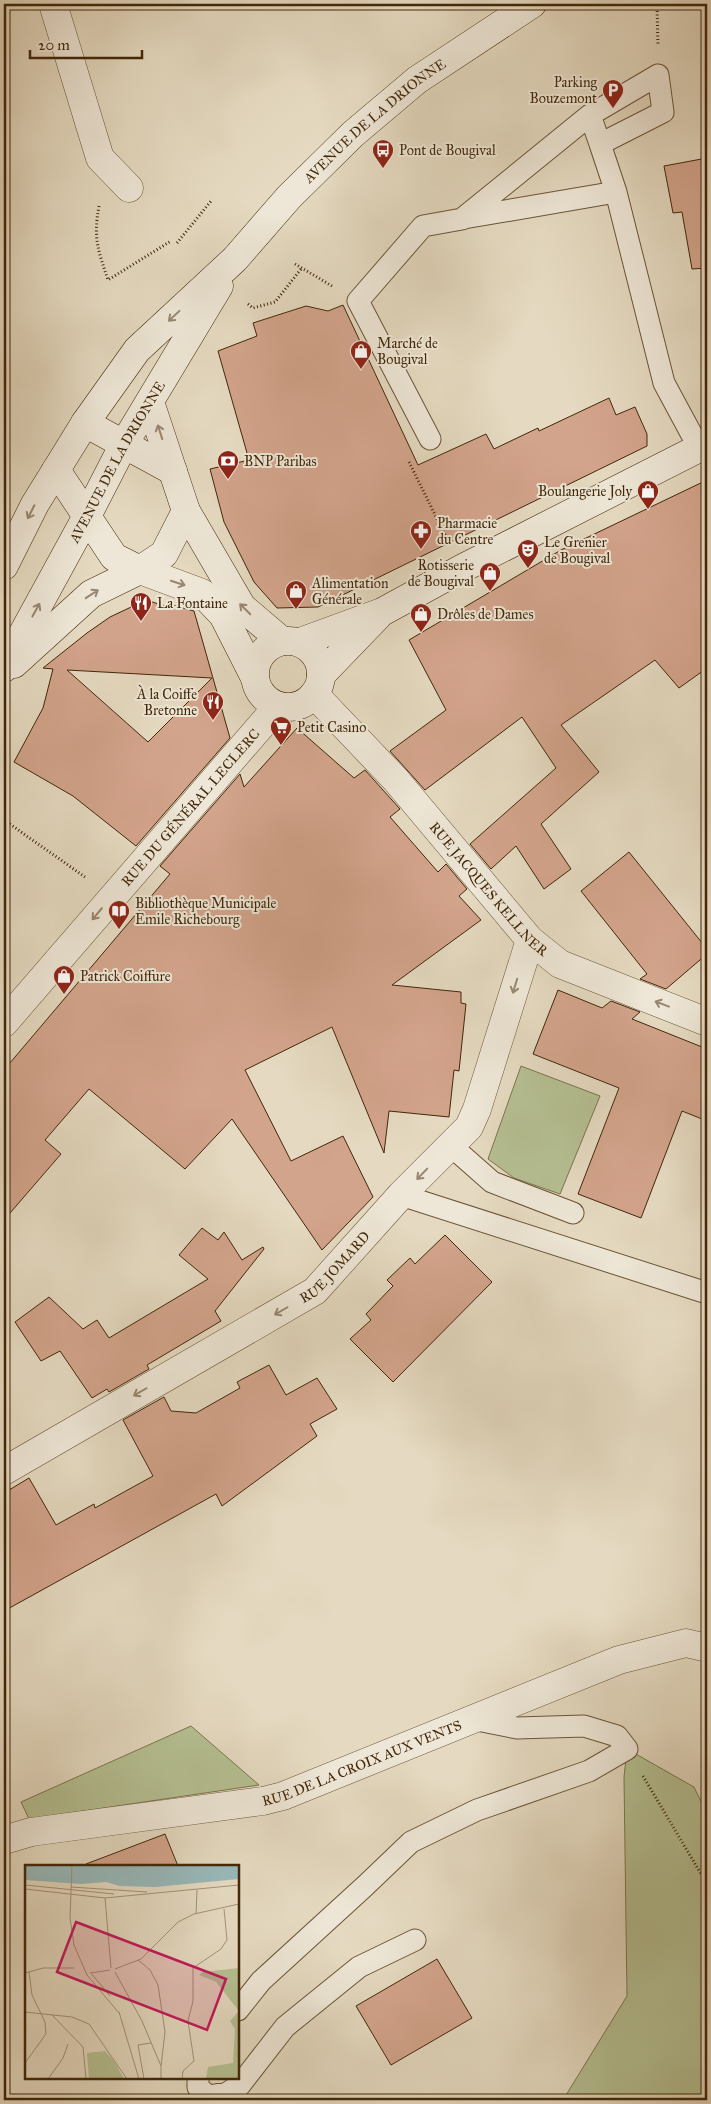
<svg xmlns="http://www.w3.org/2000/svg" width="711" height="2104" viewBox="0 0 711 2104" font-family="'IM FELL Great Primer',serif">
	<rect width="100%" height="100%" fill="#e5dac1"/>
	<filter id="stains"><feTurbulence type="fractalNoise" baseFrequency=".004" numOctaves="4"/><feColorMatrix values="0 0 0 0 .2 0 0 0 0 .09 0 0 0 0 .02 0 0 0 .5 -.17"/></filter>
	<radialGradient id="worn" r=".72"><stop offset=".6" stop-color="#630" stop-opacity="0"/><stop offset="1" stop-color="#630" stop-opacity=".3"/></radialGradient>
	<path fill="#b5c093" stroke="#7c744e" d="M521,1066L600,1096L560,1194L514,1178L488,1159Z
		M191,1726L259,1785L29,1819L21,1802Z
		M627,1749L694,1787L707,1814V2100H563L627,1996L624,1777Z"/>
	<path fill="#d3a48c" stroke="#422708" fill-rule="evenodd" d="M707,158V268L692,269L682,212L673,213L664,166Z
		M343,305L418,465L486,434L494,449L538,428L539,431L609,398L616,415L635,407L647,434V446L318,607L277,608L254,582L224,522L210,469L249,460L218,351L257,336L253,323L306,306L328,311Z
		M707,480V668L679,688L655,660L561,725L599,772L541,824L571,869L544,889L516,846L491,869L470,844L556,768L522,717L425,790L390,751L446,710L409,640L561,550Z
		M146,600L165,606L168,604L194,611L230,738L136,846L73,796L14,762L43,708L53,669L43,668L87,633L110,617ZM67,670L212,678L148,742Z
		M297,728L354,778L365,770L400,809L390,817L438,872L446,864L467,889L459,896L481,920L392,985L461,992V1003L466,1004L459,1071L454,1070L449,1117L389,1111L384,1153L332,1027L245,1070L291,1161L343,1136L373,1197L322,1250L232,1119L185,1169L89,1089L45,1140L61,1154L4,1220V1070L170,874L160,866L240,774L244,787Z
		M629,852L707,949V954L666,989L640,979L647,974L581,891Z
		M558,990L602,1008L611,1001L640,1012L632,1019L707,1049V1121L682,1111L641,1218L578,1194L619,1088L533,1054Z
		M202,1228L218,1240L224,1232L242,1260L263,1247L264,1249L215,1311L221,1321L147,1365L149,1369L109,1392L107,1389L92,1398L60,1351L41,1361L15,1322L49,1297L83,1329L97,1320L109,1338L208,1279L179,1255Z
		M445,1235L492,1282L393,1382L350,1339L371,1320L366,1314L393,1286L387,1280L410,1258L415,1264Z
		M269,1365L286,1395L317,1378L337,1409L310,1424L317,1436L222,1506L216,1494L4,1611V1493L29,1478L56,1525L94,1504L95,1508L153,1476L123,1420L164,1397L171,1411L196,1413L240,1388L237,1382Z
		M165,1834L178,1866H87L86,1864Z
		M437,1959L472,2018L391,2065L356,2006Z"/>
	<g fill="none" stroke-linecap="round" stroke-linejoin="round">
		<g stroke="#6b5436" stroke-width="23">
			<path id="lane" d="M600,144L616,192L664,383L699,448
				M464,218L616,192
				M430,439L358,301L423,226L462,219L590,115L600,144L663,112L658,75L590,115
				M450,1145L492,1182L573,1213
				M401,1195L707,1293
				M238,2010L261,1981L365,1886L411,1842L477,1810L589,1771L627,1749L617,1736L584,1726L517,1728L472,1719
				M198,2078V2087L208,2096L227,2093L240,2085L285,2027L359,1967L415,1940"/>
		</g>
		<g stroke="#6b5436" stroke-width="29">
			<g id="street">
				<path d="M53,4L100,158L129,188"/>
				<path id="s1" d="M314,694L396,780L530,940L560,964L707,1022"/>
				<path id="s2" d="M4,1023L278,706"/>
				<path id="s3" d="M4,1471L315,1291L401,1195L469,1127L477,1109L530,940"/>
				<path id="s4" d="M4,1840L31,1832L263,1801L283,1796L619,1660L686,1643L707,1648"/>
			</g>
		</g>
		<g stroke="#422708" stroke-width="29">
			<g id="secondary">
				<path d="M150,402L186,511L242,607L282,641"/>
				<path d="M85,423L173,471"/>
				<path d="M56,470L114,557L140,570L202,593L223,615L255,678"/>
				<path id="s5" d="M4,566L35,504L56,470L85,423L137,350L235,259L289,197L353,134L417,80L532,4"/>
				<circle cx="288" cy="674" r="33"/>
				<path d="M300,642L382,612L461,569L707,444"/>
				<path d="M14,664L91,594L140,570L164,554L186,511"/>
				<path id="s6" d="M4,668L87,516L124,444L219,286"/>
				<path d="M321,675L377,617"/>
			</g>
		</g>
		<path stroke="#422708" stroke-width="3" stroke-dasharray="1 2.5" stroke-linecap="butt" d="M657,4L658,46
			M99,206C93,238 98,250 108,280L171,241
			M177,243L211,201
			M295,264L332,286
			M248,304L253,308L275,302L301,269
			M409,462L447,539
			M4,820L85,877
			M643,1776L707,1884"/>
		<use href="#lane" stroke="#eee7d7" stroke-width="21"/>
		<use href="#street" stroke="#eee7d7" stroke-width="28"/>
		<use href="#secondary" stroke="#eee7d7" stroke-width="28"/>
	</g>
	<defs><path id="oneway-shaft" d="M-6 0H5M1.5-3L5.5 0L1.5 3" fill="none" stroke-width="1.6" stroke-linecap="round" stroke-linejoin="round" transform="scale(1.25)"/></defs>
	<g stroke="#988770">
		<use href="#oneway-shaft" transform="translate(174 316) rotate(137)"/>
		<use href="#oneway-shaft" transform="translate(160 432) rotate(-108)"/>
		<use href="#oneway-shaft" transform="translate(31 512) rotate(117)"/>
		<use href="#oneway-shaft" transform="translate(178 583) rotate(18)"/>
		<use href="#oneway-shaft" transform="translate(92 594) rotate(-33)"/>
		<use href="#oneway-shaft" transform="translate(245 609) rotate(-135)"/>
		<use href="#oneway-shaft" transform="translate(36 610) rotate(-61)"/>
		<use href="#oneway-shaft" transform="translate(97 914) rotate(130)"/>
		<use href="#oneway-shaft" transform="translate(515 986) rotate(107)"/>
		<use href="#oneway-shaft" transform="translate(662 1004) rotate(-159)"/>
		<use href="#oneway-shaft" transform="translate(422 1174) rotate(134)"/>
		<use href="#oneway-shaft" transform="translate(281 1311) rotate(150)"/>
		<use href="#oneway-shaft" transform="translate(140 1392) rotate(150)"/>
	</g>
	<defs>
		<g id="parking-pin" transform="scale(1.125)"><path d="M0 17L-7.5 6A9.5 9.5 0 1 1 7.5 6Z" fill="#8f2418" stroke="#eee7d7"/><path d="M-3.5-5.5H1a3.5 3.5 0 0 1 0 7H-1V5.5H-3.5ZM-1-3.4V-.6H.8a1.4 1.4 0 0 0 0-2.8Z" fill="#fff"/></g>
		<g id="bus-pin" transform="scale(1.125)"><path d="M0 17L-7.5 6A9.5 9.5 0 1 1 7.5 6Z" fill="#8f2418" stroke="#eee7d7"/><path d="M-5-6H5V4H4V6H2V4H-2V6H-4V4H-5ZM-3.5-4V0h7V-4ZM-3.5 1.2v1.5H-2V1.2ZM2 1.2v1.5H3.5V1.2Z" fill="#fff"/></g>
		<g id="shop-pin" transform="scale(1.125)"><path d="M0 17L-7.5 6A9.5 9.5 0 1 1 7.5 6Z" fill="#8f2418" stroke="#eee7d7"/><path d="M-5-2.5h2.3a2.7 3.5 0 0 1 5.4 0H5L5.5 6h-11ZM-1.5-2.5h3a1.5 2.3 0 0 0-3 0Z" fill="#fff"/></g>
		<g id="bank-pin" transform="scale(1.125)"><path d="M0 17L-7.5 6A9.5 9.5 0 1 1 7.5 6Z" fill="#8f2418" stroke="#eee7d7"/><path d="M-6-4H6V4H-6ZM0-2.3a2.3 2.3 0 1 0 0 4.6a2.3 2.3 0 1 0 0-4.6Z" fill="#fff"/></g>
		<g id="pharmacy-pin" transform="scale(1.125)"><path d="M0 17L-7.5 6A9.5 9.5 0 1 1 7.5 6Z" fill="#8f2418" stroke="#eee7d7"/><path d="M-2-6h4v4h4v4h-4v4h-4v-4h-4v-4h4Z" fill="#fff"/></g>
		<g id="theatre-pin" transform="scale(1.125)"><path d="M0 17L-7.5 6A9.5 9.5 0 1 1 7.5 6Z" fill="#8f2418" stroke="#eee7d7"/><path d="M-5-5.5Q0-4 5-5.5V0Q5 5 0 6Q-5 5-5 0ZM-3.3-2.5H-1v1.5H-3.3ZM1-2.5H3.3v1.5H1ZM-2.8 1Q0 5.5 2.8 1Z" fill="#fff"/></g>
		<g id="restaurant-pin" transform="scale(1.125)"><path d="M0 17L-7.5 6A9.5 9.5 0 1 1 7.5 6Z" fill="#8f2418" stroke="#eee7d7"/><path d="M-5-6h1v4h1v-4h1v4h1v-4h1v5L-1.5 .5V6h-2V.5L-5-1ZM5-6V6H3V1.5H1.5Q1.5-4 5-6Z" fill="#fff"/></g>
		<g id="supermarket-pin" transform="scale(1.125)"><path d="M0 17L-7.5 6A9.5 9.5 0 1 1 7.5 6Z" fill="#8f2418" stroke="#eee7d7"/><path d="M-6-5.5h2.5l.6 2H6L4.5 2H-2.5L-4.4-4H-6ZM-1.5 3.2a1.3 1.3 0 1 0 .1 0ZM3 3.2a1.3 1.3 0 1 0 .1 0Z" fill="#fff"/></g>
		<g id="library-pin" transform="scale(1.125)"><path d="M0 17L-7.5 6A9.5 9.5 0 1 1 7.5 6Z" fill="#8f2418" stroke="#eee7d7"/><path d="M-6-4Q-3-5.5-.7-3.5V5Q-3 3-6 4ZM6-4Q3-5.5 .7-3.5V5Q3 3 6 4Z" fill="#fff"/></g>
	</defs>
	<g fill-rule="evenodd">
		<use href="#parking-pin" x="613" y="90"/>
		<use href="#bus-pin" x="383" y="150"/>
		<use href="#shop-pin" x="361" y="351"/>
		<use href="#bank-pin" x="228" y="461"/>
		<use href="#shop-pin" x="648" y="491"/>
		<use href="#pharmacy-pin" x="421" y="531"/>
		<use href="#theatre-pin" x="528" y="550"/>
		<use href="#shop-pin" x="490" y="573"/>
		<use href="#shop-pin" x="296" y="591"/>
		<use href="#restaurant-pin" x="141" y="603"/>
		<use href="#shop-pin" x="421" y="614"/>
		<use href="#restaurant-pin" x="213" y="702"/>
		<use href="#supermarket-pin" x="281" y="727"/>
		<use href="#library-pin" x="119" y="911"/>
		<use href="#shop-pin" x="64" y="976"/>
	</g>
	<g text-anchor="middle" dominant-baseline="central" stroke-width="4" stroke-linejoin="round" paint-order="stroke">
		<g font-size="14" fill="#422708" stroke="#eee7d7" text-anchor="start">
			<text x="597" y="82" text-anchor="end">Parking<tspan x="597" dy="16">Bouzemont</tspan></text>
			<text x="399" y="150">Pont de Bougival</text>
			<text x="377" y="343">Marché de<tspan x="377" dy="16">Bougival</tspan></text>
			<text x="244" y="461">BNP Paribas</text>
			<text x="632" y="491" text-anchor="end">Boulangerie Joly</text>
			<text x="437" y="523">Pharmacie<tspan x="437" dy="16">du Centre</tspan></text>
			<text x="544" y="542">Le Grenier<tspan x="544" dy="16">de Bougival</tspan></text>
			<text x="474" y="565" text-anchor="end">Rotisserie<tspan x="474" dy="16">de Bougival</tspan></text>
			<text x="312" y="583">Alimentation<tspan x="312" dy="16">Générale</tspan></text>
			<text x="157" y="603">La Fontaine</text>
			<text x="437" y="614">Drôles de Dames</text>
			<text x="197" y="694" text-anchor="end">À la Coiffe<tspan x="197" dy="16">Bretonne</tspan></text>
			<text x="297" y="727">Petit Casino</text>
			<text x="135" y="903">Bibliothèque Municipale<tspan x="135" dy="16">Emile Richebourg</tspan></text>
			<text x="80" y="976">Patrick Coiffure</text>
		</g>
		<g font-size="14" fill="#422708" stroke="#eee7d7">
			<text stroke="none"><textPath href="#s5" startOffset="585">AVENUE DE LA DRIONNE</textPath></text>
			<text stroke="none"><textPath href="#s6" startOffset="235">AVENUE DE LA DRIONNE</textPath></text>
			<text stroke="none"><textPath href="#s2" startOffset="285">RUE DU GÉNÉRAL LECLERC</textPath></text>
			<text stroke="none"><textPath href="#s1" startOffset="262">RUE JACQUES KELLNER</textPath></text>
			<text stroke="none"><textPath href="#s3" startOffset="390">RUE JOMARD</textPath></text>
			<text stroke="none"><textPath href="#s4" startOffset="368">RUE DE LA CROIX AUX VENTS</textPath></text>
		</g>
	</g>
	<g transform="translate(25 1865)">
		<rect width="214" height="214" fill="#e5dac1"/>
		<path d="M214,103V214H181L183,202L208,198L210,164L205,156L214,146L191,117L174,110L178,107ZM80,186L89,196L99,214H64L62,188Z" fill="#b5c093"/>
		<path d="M0,0H214V14L130,22L95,21L81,17L56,19L0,15Z" fill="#98b9bb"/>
		<path fill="none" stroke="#a49277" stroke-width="1" d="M47,0L45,53L49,80L62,110L94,148M0,20L89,29M46,22L122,27M0,24L80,33L214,20M80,33L86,103M171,49L172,25M113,95L125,105L133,120L140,167L136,201M90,104L116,94L153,57L169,49L214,39M65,107L85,131M90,107L117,156L136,201V214M0,108L18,103H49M66,108L85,105M0,147L47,152L64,159L102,214M94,147L114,214M27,150L58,182L61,214M0,198L21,169L20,157L7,130L4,107M23,214L38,193L43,179M119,214L113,180L126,178M157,214L158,206L169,196L163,156L168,136V103L196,84L202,75L199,44"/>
		<path fill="#c2185b" fill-opacity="0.15" stroke="#c2185b" stroke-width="2.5" d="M51,57L201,114L182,165L32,107Z"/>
		<rect width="214" height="214" fill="none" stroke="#422708" stroke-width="2.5"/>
	</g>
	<rect width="711" height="2104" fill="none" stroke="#e5dac1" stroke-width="20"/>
	<rect x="5" y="5" width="701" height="2094" fill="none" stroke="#422708" stroke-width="2.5"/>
	<rect x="10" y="10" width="691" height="2084" fill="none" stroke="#422708"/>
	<path d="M30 50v8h112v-8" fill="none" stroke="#422708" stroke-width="2.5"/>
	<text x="38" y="50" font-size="15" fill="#422708" stroke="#eee7d7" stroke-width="4" paint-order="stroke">20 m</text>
	<rect width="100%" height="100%" filter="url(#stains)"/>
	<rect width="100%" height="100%" fill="url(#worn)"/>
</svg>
